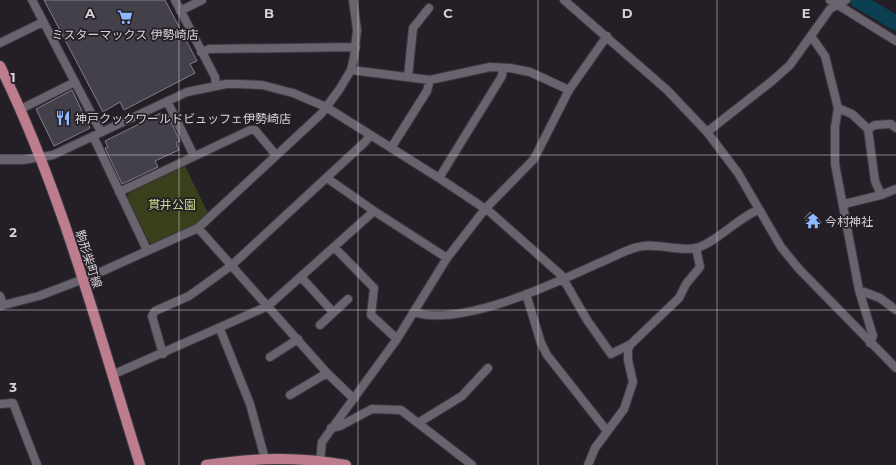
<svg xmlns="http://www.w3.org/2000/svg" width="896" height="465" viewBox="0 0 896 465" font-family="Montserrat,'Noto Sans JP',sans-serif">
	<rect width="100%" height="100%" fill="#241f27"/>
	<path fill="#383f1a" d="M185,166L208,213L195,225L152,244L149,242L127,197L129,193Z"/>
	<g fill="none" stroke-linecap="round" stroke-linejoin="round">
		<path stroke="#0b4052" stroke-width="15" d="M857,0L896,23"/>
	</g>
	<path fill="#43404a" stroke="#807e89" d="M44,0H165L197,61L190,64L195,73L124,110L120,102L103,112Z
		M72,90L90,128L54,146L36,109Z
		M161,113L163,118L168,116L180,141L176,143L179,150L155,161L158,167L122,184L105,148L108,147L105,141Z
		M810,212L822,223L817,228L804,219Z"/>
	<g fill="none" stroke-linecap="round" stroke-linejoin="round">
		<g stroke="#3d3a40" stroke-width="10">
			<path id="minor" d="M32,0L101,132
				M175,0L215,77L216,86
				M564,0L667,90L707,132L738,173L781,247L799,269L896,368
				M830,0L896,41
				M180,11L202,0
				M811,36L825,56L838,108L852,114L868,129L875,181L881,195L896,189
				M0,43L43,22
				M201,52L209,49L356,47
				M351,70L430,80L490,67L510,68L530,72L569,90
				M408,77L413,28L429,8
				M167,101L194,156
				M838,108L835,127V164L859,290L873,336L870,343
				M21,109L75,82
				M868,129L875,125L891,124L896,128
				M707,132L772,81L790,65L830,9L846,0
				M93,136L147,250
				M391,148L427,91L430,80
				M0,160H23L53,155L187,92L226,84H239L262,85L293,93L326,107L439,178L490,212L561,275L587,320L611,354L631,344L679,298L686,284L700,267L696,248
				M327,178L374,211L447,258
				M439,178L502,76L503,68
				M119,192L250,130H255L276,155
				M844,204L881,195
				M198,228L327,373L354,399
				M334,247L374,288L371,315L397,339
				M301,277L333,312
				M859,290L880,298L896,310
				M526,294L541,343L547,355L607,431
				M0,296L3,305
				M0,306L39,296L94,275L198,228L321,114L339,90L351,70L354,57L357,30L353,0
				M414,312C461,328 555,283 599,263C612,258 625,250 638,247C655,242 680,252 696,248C714,244 738,218 758,210
				M320,325L348,299
				M220,329L250,404L265,459
				M163,354L152,316L155,311L189,296L232,265L365,142L370,135
				M270,357L298,339
				M112,375L268,306L374,211
				M290,395L327,373
				M0,404L13,403L37,465
				M418,423L462,396L488,368
				M331,428L340,426L372,409L401,410L472,465
				M320,461L322,442L397,339L447,258L485,209L534,159L569,90L607,36
				M588,465L595,448L624,409L633,382L628,360V349L631,344"/>
		</g>
		<g stroke="#3d3a40" stroke-width="12">
			<path id="major" d="M0,66C62,192 98,331 140,465
				M206,465C256,458 296,456 346,465"/>
		</g>
		<use href="#minor" stroke="#69636d" stroke-width="8"/>
		<use href="#major" stroke="#be7d8c" stroke-width="10"/>
	</g>
	<path fill="none" stroke="#d7d4d9" stroke-width="1" stroke-opacity="0.55" d="M179,0V465M358,0V465M538,0V465M717,0V465M0,155H896M0,310H896"/>
	<defs>
		<g id="supermarket-bare" transform="scale(1.2)"><path d="M-6-5.5h2.5l.6 2H6L4.5 2H-2.5L-4.4-4H-6ZM-1.5 3.2a1.3 1.3 0 1 0 .1 0ZM3 3.2a1.3 1.3 0 1 0 .1 0Z" fill="#8db9fc" stroke="#241f27" stroke-width="2.5" paint-order="stroke"/></g>
		<g id="restaurant-bare" transform="scale(1.2)"><path d="M-5-6h1v4h1v-4h1v4h1v-4h1v5L-1.5 .5V6h-2V.5L-5-1ZM5-6V6H3V1.5H1.5Q1.5-4 5-6Z" fill="#8db9fc" stroke="#241f27" stroke-width="2.5" paint-order="stroke"/></g>
		<g id="temple-bare" transform="scale(1.2)"><path d="M0-6L5-2H3V0L6.5 2.5H4V6H1.5V3h-3V6H-4V2.5H-6.5L-3 0V-2H-5Z" fill="#8db9fc" stroke="#241f27" stroke-width="2.5" paint-order="stroke"/></g>
	</defs>
	<g fill-rule="evenodd">
		<use href="#supermarket-bare" x="125" y="17"/>
		<use href="#restaurant-bare" x="63" y="118"/>
		<use href="#temple-bare" x="813" y="221"/>
	</g>
	<g text-anchor="middle" dominant-baseline="central" stroke-width="3.5" stroke-linejoin="round" paint-order="stroke">
		<g font-size="12" fill="#d7d4d9" stroke="#241f27" text-anchor="start">
			<text x="125" y="34" text-anchor="middle">ミスターマックス 伊勢崎店</text>
			<text x="75" y="118">神戸クックワールドビュッフェ伊勢崎店</text>
			<text x="825" y="221">今村神社</text>
		</g>
		<g font-size="12" fill="#cdde8c" stroke="#241f27">
			<text x="172" y="204">貫井公園</text>
		</g>
		<g font-size="12" fill="#d7d4d9" stroke="#241f27">
			<text transform="translate(89 259) rotate(72)">駒形柴町線</text>
		</g>
	</g>
	<g font-size="13" text-anchor="middle" font-weight="bold" fill="#d7d4d9" stroke="#241f27" stroke-width="3.5" stroke-linejoin="round" paint-order="stroke">
		<text x="90" y="18">A</text>
		<text x="269" y="18">B</text>
		<text x="448" y="18">C</text>
		<text x="627" y="18">D</text>
		<text x="806" y="18">E</text>
		<text x="13" y="82">1</text>
		<text x="13" y="237">2</text>
		<text x="13" y="392">3</text>
	</g>
</svg>
